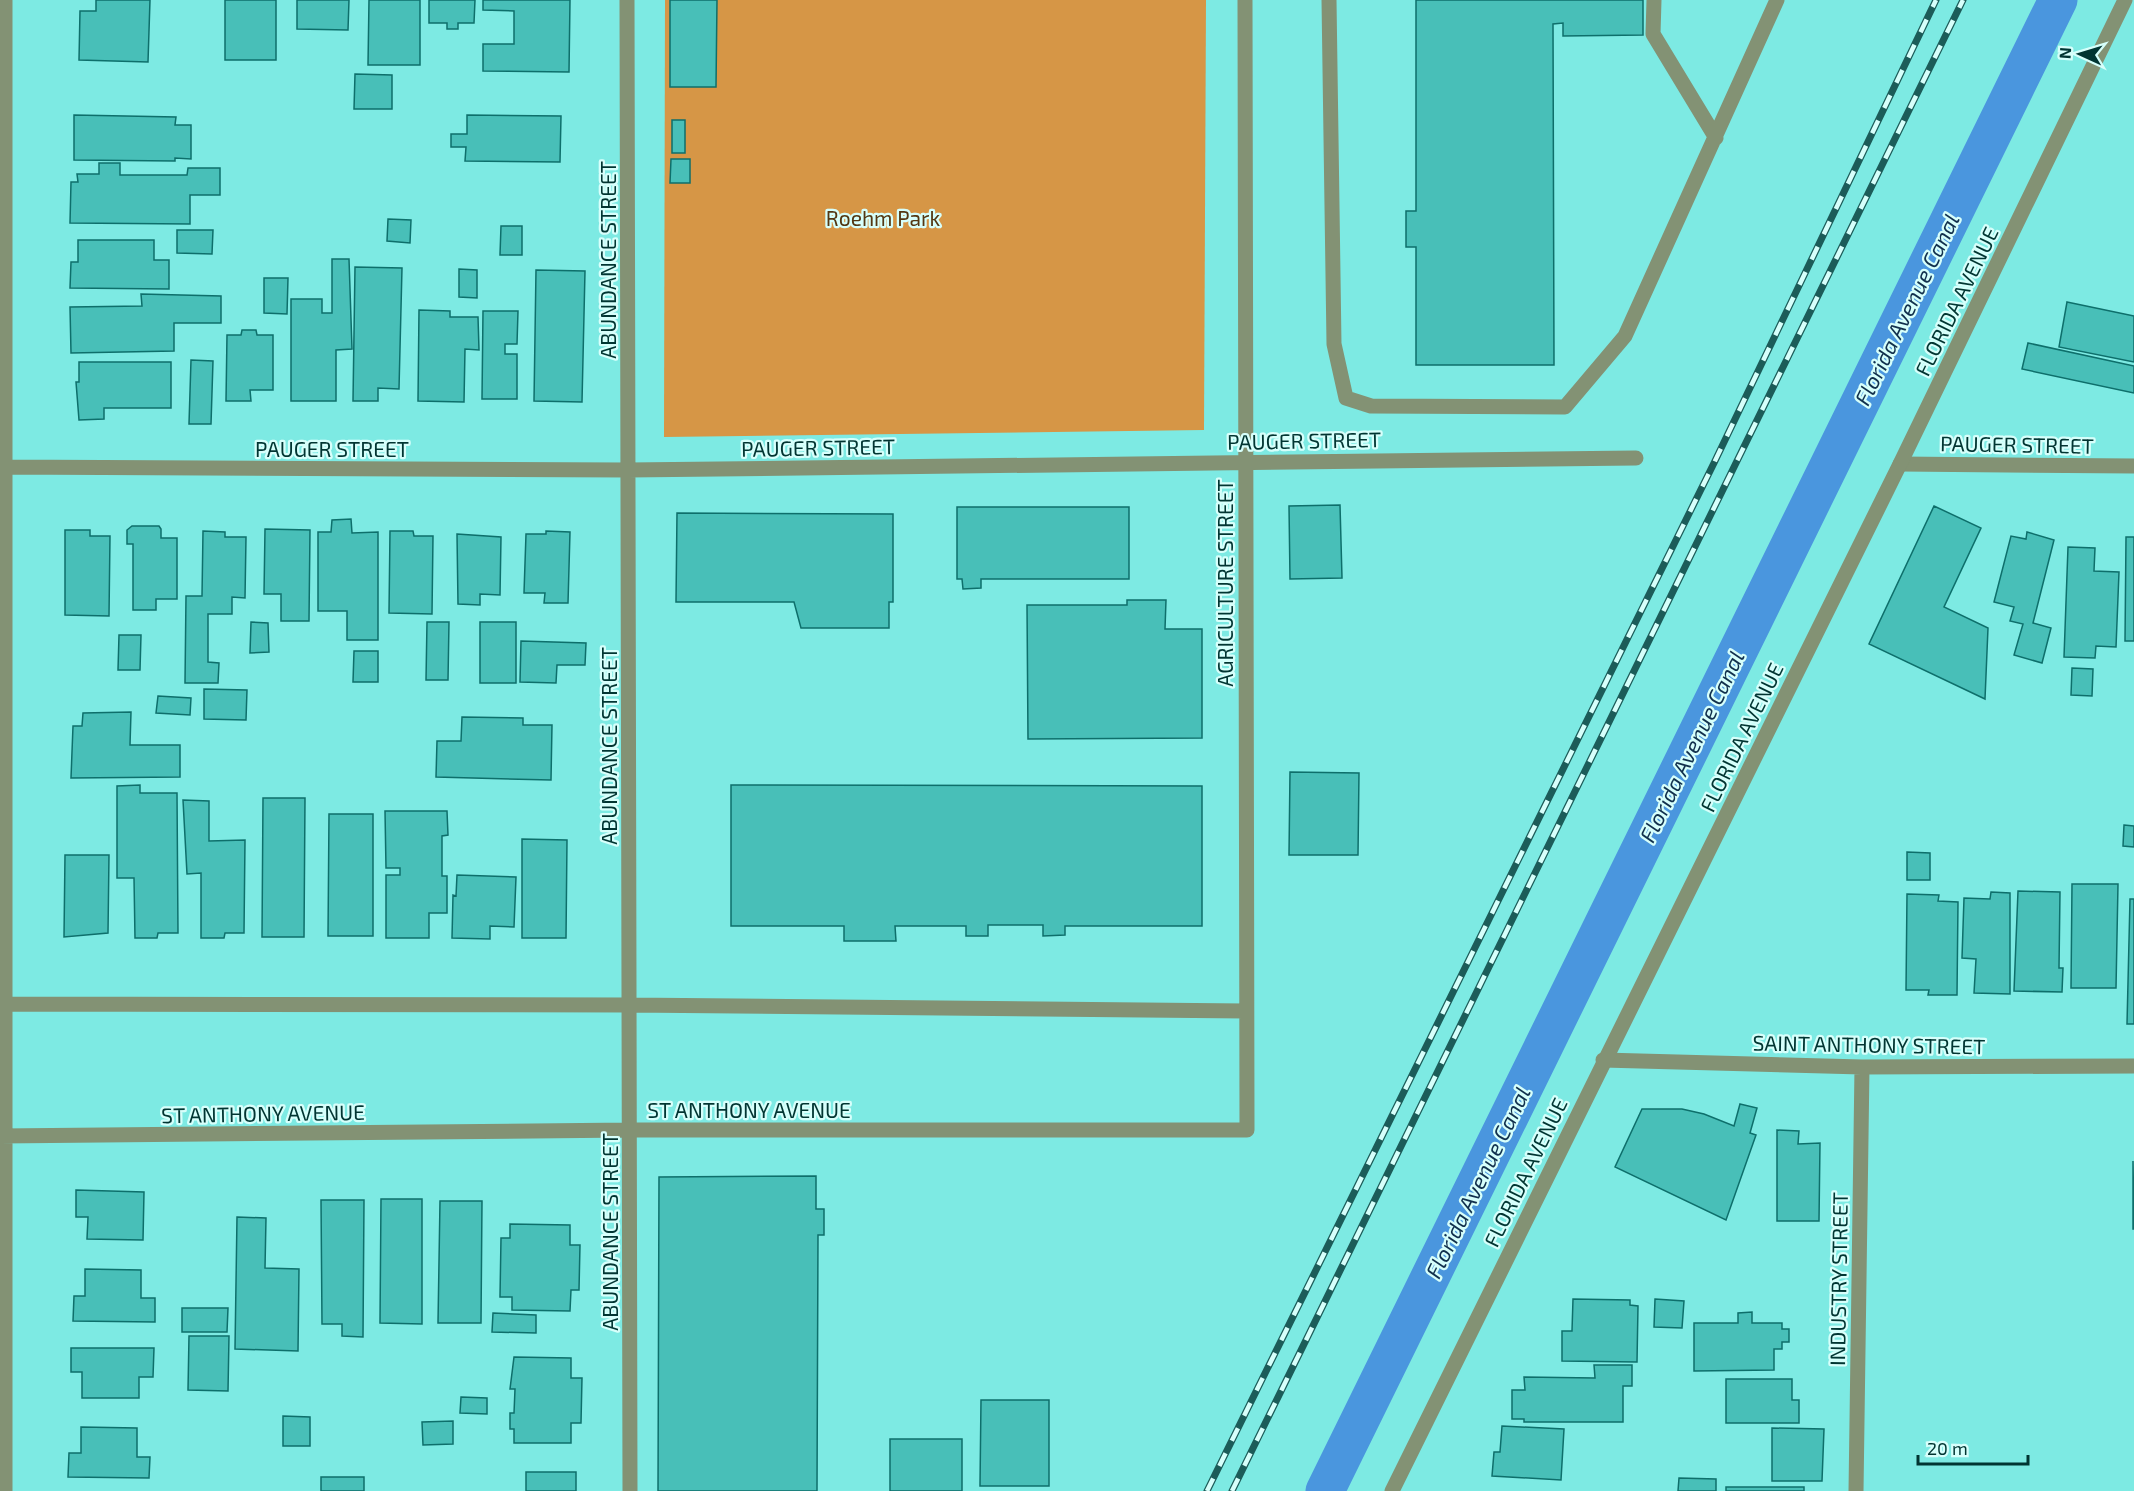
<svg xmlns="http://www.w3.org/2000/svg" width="2134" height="1491" viewBox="0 0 2134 1491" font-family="'Exo 2',sans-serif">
	<rect width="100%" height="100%" fill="#7deae3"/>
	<path fill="#d69646" d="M665,0H1206L1204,430L664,437Z"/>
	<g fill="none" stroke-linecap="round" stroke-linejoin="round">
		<path stroke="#4a96de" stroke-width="39" d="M1325,1491L2058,0"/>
	</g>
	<path fill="#48bfb8" stroke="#0e6f6b" stroke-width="1.5" d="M96,0H150L148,62L79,60L80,11H96Z
		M225,0H276V60H225Z
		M297,0H349L348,30L297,29Z
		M369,0H420V65H368Z
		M429,0H475L474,23H458V29H447V23H429Z
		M483,0H570L569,72L483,71V44H514V11L483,10Z
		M670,0H717L716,87H670Z
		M1416,0H1643V35L1563,36V23L1553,24L1554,365H1416V247H1406V211H1416Z
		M355,74L392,75V109H354Z
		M74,115L176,117L175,125H191V159L175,158V161L74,160Z
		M467,115L561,116L560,162L465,161L466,147H451V134H467Z
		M672,120H685V153H672Z
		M671,159H690V183H670Z
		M99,163H120V175H187L188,168H220V195H190V224L70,223L71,182H78L77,174H99Z
		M388,219L411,220L410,243L387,241Z
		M501,226H522V255H500Z
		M177,230H213L212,254L177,253Z
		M78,240H154V260H169V289L70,288L71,262H78Z
		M332,259H349L352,349L336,350V401H291V299H322V313H332Z
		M355,267L402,268L399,389L378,388V401H353Z
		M459,269L477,270V298L459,297Z
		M536,270L585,271L582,402L534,401Z
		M264,278H288L287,314L264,313Z
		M141,294L221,296V323H174V351L71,353L70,307L142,306Z
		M2067,302L2134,316V362L2059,347Z
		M419,310L450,311V317H478L479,350L465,349L464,402L418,401Z
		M483,311H518L517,344H505V354H517V399H482Z
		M242,330H256L257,335H273V390H250L251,401H226L227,335H241Z
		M2028,343L2134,366V393L2022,369Z
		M191,360L213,361L211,424H189Z
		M79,362H171V408H104V419L79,420L76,382H79Z
		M1340,505L1342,578L1290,579L1289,506Z
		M1934,506L1981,528L1944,607L1988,628L1985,699L1869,644Z
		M957,507H1129V579H981V588L963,589L962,579H957Z
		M677,513L893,514V602H889V628H801L794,602H676Z
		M351,519L352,533L378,532V640H347V611H318V532H331L332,520Z
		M132,526H159L161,529V538H177V599H156V610H133V544H127V530Z
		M265,529L310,530L309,621H281V594H264Z
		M65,530H90V536H110L109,616L65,615Z
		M203,531L225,532V537H246L245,598L232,597V614H208V662L219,663L218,683H185L186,596H202Z
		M390,531H413L414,536H433L432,614L389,613Z
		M546,531L570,532L568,603H544L545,593H524L526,534H546Z
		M2027,532L2054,540L2033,623L2051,628L2042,663L2014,655L2023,624L2010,621L2014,607L1994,602L2011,536L2026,539Z
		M457,534L501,537L500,595L480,594V605L458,604Z
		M2126,537H2134V641H2125Z
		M2068,547L2095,548L2094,571L2119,572L2116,647L2096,646L2095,658L2064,657Z
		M1127,600H1166L1165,629H1202V738L1028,739L1027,605H1127Z
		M251,622L268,623L269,652L250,653Z
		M427,622H449L448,680H426Z
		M480,622H516V683H480Z
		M119,635H141L140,670H118Z
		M521,641L586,643L585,665H557L556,683L520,682Z
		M354,651H378V682H353Z
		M2072,668L2093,669L2092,696L2071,695Z
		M204,689L247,690L246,720L204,719Z
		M158,696L191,698L190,715L156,713Z
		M131,712L130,745H180V777L71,778L73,726H82L83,713Z
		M462,717L523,718V725H552L551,780L436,777L437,741H461Z
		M1290,772L1359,773L1358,855H1289Z
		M140,785V793H177L178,933H158L157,938H135L134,878H117V786Z
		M731,785L1202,786V926H1065V935L1043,936V925H988V936H966V926H895L896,941H844V926H731Z
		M263,798H305L304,937H262Z
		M183,800L209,801V841L245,840L244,933H225L224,938H201V873L187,874Z
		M385,811H447L448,835L442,836V876H447V913H429V938H386V875H400V868H386Z
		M329,814H373V936H328Z
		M2124,825L2134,826V847L2123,846Z
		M522,839L567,840L566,938H522Z
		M1907,852L1930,853V880H1907Z
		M65,855H109L108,933L64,937Z
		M457,875L516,877L514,927L490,926V939L452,938L453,895L456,896Z
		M2072,884H2118L2116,988H2071Z
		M2018,891L2060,892L2059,968H2063L2062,992L2014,991Z
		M1991,892L2010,893V994L1974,993L1976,959L1962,958L1964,898L1990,899Z
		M1907,894L1939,895L1938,901L1958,902L1957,995H1928L1929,990H1906Z
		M2130,899H2134V1024H2127Z
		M1740,1104L1757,1108L1750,1133L1756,1135L1726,1220L1615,1167L1642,1109H1682L1704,1114L1734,1126Z
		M1777,1130L1799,1131L1798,1144L1820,1143L1819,1221H1777Z
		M2133,1161L2134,1229H2133Z
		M816,1176V1209H824V1235H818L817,1491H658L659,1177Z
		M76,1190L144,1192L143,1240L87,1239L88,1217H76Z
		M381,1199H422V1324L380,1323Z
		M321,1200H364L363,1337L342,1336V1324H322Z
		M440,1201H482L481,1323H438Z
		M237,1217L266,1218L265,1268L299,1269L298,1351L235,1349Z
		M510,1224L570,1225V1245H580L579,1290H571L570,1311L512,1310V1297H500L501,1238H510Z
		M85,1269L141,1270V1298H155V1322L73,1321L74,1296H85Z
		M1573,1299L1630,1300V1305L1638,1306L1637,1362L1562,1361V1331H1572Z
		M1655,1299L1684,1301L1682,1328L1654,1327Z
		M182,1308H228L227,1332H182Z
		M1752,1312V1323H1782V1329H1789V1342H1782V1349H1774V1370L1694,1371V1323H1738V1313Z
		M493,1313L536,1315V1333L492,1332Z
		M189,1336H229L228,1391L188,1390Z
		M71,1348H154L153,1377H139V1398H82V1372H71Z
		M514,1357L571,1358V1378H582L581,1423H571V1443H514V1429H510V1413H514L515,1389H510Z
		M1594,1365H1632V1386H1623V1422H1524V1419H1512V1390H1525L1524,1377L1595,1378Z
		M1726,1379H1792V1400H1799V1423H1726Z
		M461,1397L487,1398V1414L460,1413Z
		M981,1400H1049V1486H980Z
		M283,1416L310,1417V1446H283Z
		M453,1421V1444L423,1445L422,1422Z
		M1502,1426L1564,1429L1561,1480L1492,1476L1494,1452H1500Z
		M81,1427L137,1428V1457H150L149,1478L68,1477L69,1453H81Z
		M1772,1428L1824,1429L1822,1481H1772Z
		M890,1439H962V1491H890Z
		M526,1472H576V1491H526Z
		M321,1477H364V1491H321Z
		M1679,1478L1716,1479V1491H1678Z
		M1726,1487H1804V1491H1726Z"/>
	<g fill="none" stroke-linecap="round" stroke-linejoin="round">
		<path stroke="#839274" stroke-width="15" d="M1329,0L1334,344L1346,398L1371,406L1565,407L1625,336L1777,0
			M1654,0L1653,34L1716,138"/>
		<path stroke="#839274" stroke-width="15" d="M627,0L630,1491
			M1900,464L2134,466
			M0,467L628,470L1636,458
			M0,1004L629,1005L1245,1011
			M1603,1060L1862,1067L2134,1066
			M0,1136L630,1130H1247L1245,0
			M5,1491V0
			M1856,1491L1862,1067"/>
		<path stroke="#839274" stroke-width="15" d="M1392,1491L1900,464L2125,0"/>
		<g stroke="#1c5c59" stroke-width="7">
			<path id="rail" d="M1207,1491L1714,463L1936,0
				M1232,1491L1963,0"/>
		</g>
		<use href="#rail" stroke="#d7fffb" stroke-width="4.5" stroke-dasharray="14" stroke-linecap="butt"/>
	</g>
	<g text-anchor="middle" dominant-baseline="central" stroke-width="4.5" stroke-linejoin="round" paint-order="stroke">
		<g font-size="21" fill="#533712" stroke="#d7fffb">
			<text x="883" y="217">Roehm Park</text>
		</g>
		<g font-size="21" fill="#013532" stroke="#d7fffb">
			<text transform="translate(607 260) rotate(-90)">ABUNDANCE STREET</text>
			<text transform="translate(1956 301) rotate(-64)">FLORIDA AVENUE</text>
			<text transform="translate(1304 440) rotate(-1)">PAUGER STREET</text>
			<text transform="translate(2017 444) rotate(1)">PAUGER STREET</text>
			<text transform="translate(818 447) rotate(-1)">PAUGER STREET</text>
			<text x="332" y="448">PAUGER STREET</text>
			<text transform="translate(1224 583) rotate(-90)">AGRICULTURE STREET</text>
			<text transform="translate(1741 737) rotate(-64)">FLORIDA AVENUE</text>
			<text transform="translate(608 746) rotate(-90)">ABUNDANCE STREET</text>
			<text transform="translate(1869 1044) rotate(1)">SAINT ANTHONY STREET</text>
			<text x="749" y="1109">ST ANTHONY AVENUE</text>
			<text transform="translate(263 1113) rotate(-1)">ST ANTHONY AVENUE</text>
			<text transform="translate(1525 1172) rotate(-64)">FLORIDA AVENUE</text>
			<text transform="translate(609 1232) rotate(-90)">ABUNDANCE STREET</text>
			<text transform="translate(1838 1279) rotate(-89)">INDUSTRY STREET</text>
		</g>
		<g font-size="22" font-style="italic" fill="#11304d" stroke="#d7fffb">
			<text transform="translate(1906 309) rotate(-64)">Florida Avenue Canal</text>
			<text transform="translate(1691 746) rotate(-64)">Florida Avenue Canal</text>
			<text transform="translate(1477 1182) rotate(-64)">Florida Avenue Canal</text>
		</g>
	</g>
	<g transform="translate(2080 54) rotate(274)" stroke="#d7fffb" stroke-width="4.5" paint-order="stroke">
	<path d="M0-4.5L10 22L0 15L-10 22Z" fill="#013532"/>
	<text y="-9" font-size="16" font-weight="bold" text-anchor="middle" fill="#013532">N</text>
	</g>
	<path d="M1918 1455v9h110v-9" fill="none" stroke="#013532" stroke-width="3"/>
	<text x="1927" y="1455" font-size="18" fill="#013532" stroke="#d7fffb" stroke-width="4.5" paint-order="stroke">20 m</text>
</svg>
